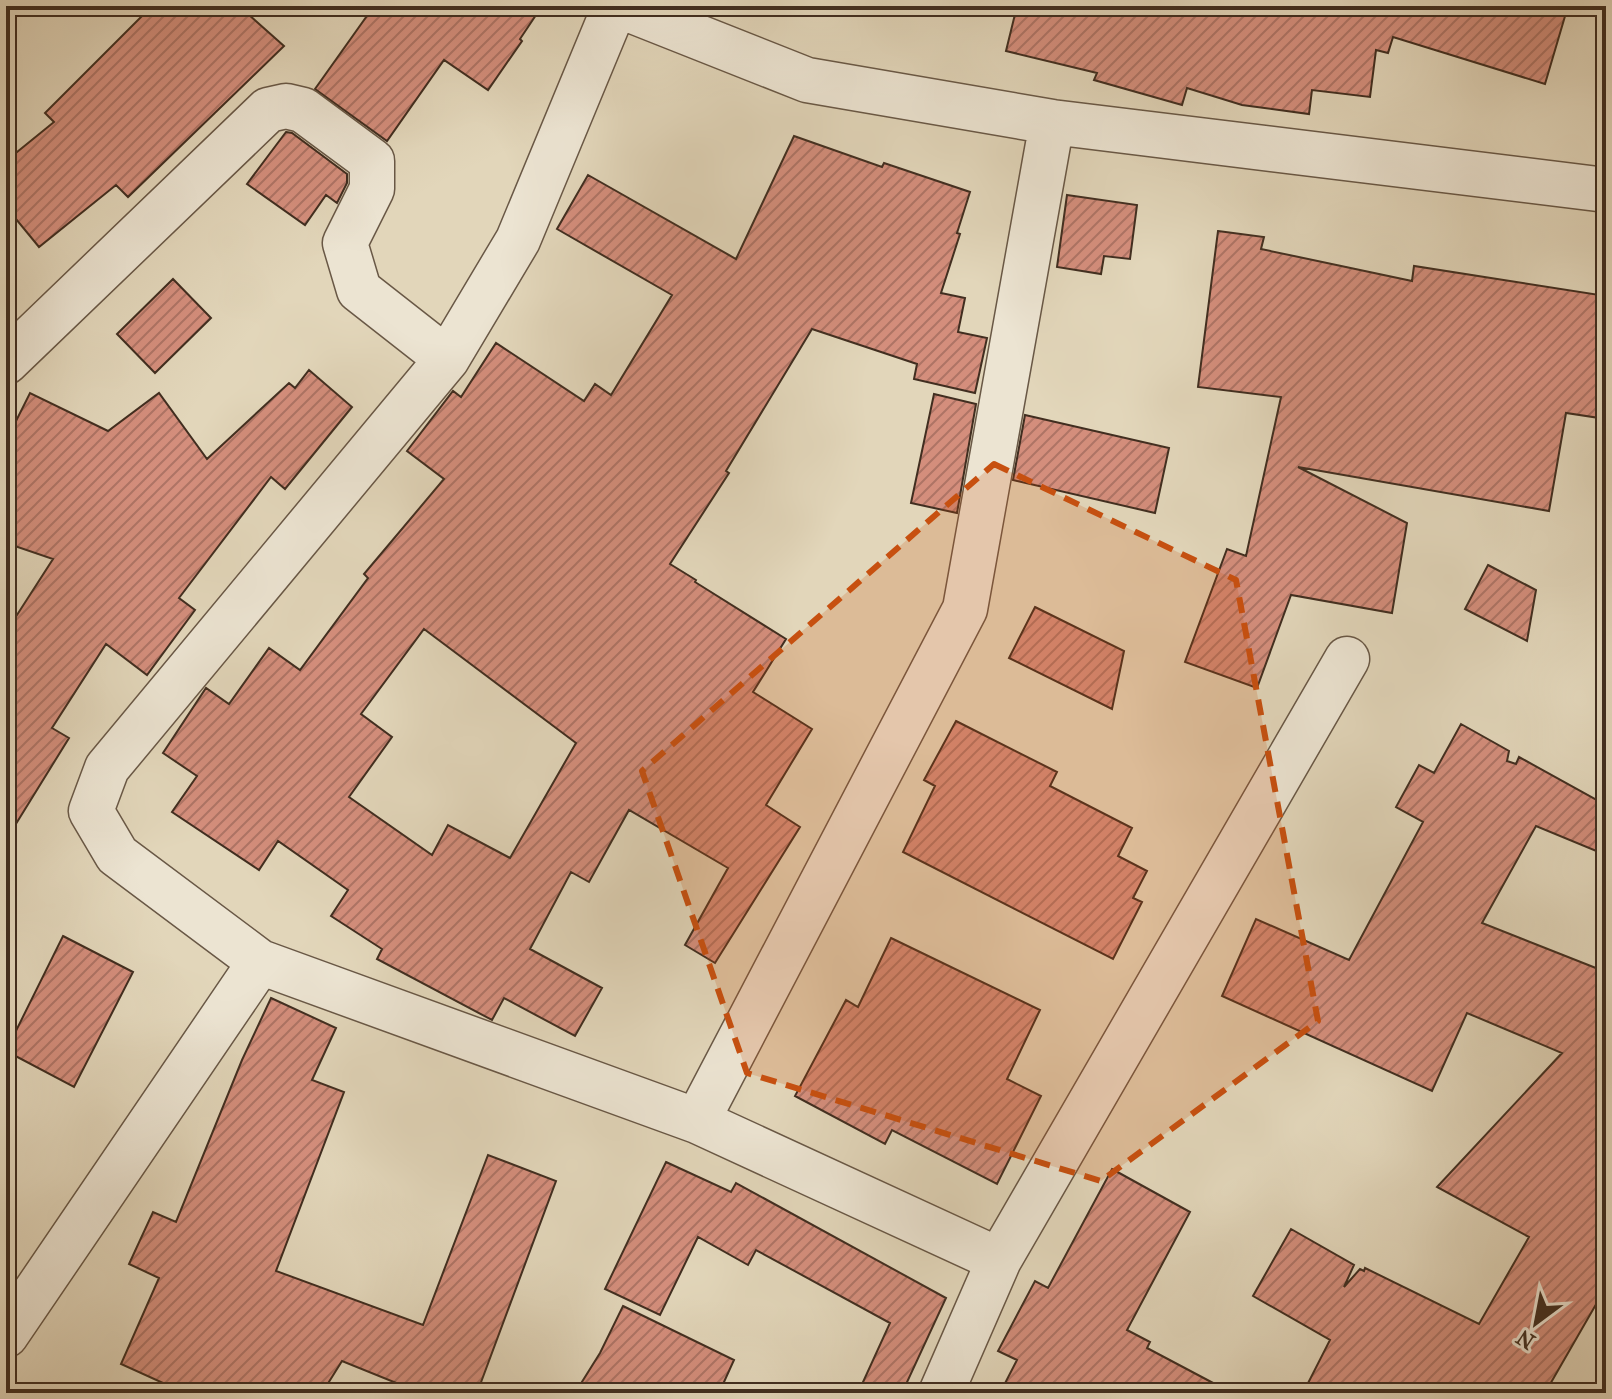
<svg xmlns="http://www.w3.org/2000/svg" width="1612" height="1399" viewBox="0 0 1612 1399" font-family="'IM FELL French Canon',serif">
	<defs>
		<pattern id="building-hatch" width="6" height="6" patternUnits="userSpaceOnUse" patternTransform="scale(2)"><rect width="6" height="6" fill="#d48e7c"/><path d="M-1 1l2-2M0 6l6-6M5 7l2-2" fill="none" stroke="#ae7465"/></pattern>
	</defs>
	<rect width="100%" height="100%" fill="#e2d6ba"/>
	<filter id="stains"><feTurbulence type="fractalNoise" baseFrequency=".0025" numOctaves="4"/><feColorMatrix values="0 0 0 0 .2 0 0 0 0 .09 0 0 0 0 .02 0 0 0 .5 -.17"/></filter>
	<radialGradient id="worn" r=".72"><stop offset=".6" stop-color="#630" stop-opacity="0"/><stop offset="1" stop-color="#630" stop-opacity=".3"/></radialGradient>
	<path fill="url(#building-hatch)" stroke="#412e20" stroke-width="2" fill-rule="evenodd" d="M152,6H239L284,46L128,197L116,185L39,247L6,207V161L54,122L45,113Z
		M374,6H542L520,39L522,41L488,90L444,60L387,141L315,89Z
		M1017,6H1568L1545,84L1393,37L1388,53L1376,50L1370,97L1312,90L1309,114L1242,105L1187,88L1182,105L1094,80L1097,73L1006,51Z
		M286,132L292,133L347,174V183L337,203L326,195L305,225L247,184Z
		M794,136L882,167L884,163L970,192L957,233L960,234L941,293L965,298L958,332L987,338L975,393L914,379L917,364L812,329L726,471L729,473L670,564L696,580L695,582L786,639L753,692L812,729L766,805L800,827L715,963L685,945L728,868L629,810L589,882L571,872L530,949L602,988L575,1036L504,998L492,1020L377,959L382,949L331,916L348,890L278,841L259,870L172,812L197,776L163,753L206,688L229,704L269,648L300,670L368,578L364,574L444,479L407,451L453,391L461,397L496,343L584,401L595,384L611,395L672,295L557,229L588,175L736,259ZM424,629L576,743L510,858L448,825L432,855L349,797L392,737L361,714Z
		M1067,195L1137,205L1130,259L1104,256L1101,274L1057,267Z
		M1218,231L1264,237L1261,249L1412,281L1414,266L1606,296V419L1566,413L1549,511L1298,467L1407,523L1392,613L1291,595L1257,688L1185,662L1227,549L1246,556L1281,397L1198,387Z
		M173,279L211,318L155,373L117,334Z
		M309,370L352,407L285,489L271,477L179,598L195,610L147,675L106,644L52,728L69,738L6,840V632L53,559L6,543V441L30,393L108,431L159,393L207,459L289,383L295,388Z
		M934,394L976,404L957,513L911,503Z
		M1025,415L1169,448L1155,513L1013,480Z
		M1488,565L1536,590L1527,641L1465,609Z
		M1035,607L1124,651L1112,709L1009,658Z
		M956,721L1057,772L1050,786L1132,828L1118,856L1147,871L1133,898L1142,902L1113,959L903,852L935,786L924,780Z
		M1461,724L1509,751L1507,761L1516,764L1519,757L1606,805V855L1536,826L1482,923L1606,972V1287L1545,1393H1303L1330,1340L1253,1296L1291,1229L1354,1265L1344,1287L1360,1269L1364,1271L1365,1268L1479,1324L1529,1237L1437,1187L1562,1053L1467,1013L1432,1091L1222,996L1256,919L1349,960L1423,822L1396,807L1419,765L1434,773Z
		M63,936L133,972L74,1087L6,1051Z
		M891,938L1040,1010L1007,1079L1041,1096L997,1184L892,1130L885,1144L795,1096L846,1000L858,1007Z
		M271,998L336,1028L312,1080L344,1092L276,1271L423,1325L488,1155L556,1181L477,1393H421L342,1361L322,1393H185L121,1364L159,1278L129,1264L153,1212L176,1222L242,1060Z
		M666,1162L731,1192L736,1183L946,1298L902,1393H858L890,1323L756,1250L748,1265L698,1237L660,1315L605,1289Z
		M1112,1169L1190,1212L1127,1330L1150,1342L1147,1348L1232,1393H1000L1017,1360L998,1351L1035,1281L1048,1288Z
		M623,1306L734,1360L719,1393H575L600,1353Z"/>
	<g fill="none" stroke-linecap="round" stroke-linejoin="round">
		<g stroke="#695846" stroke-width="47">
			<path id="minor" d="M615,6L518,240L447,359L107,768L91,811L117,855L260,962L697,1121L999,1260
				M620,6L807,80L1052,122L1606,190
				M6,362L268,110L286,106L303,110L372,161V189L345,243L359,290L447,359
				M697,1121L965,609L1052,122
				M6,1335L260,962
				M941,1393L999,1260L1347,659"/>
		</g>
		<use href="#minor" stroke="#ece4d2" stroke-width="44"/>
	</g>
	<path fill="#c75010" fill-opacity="0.2" stroke="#c75010" stroke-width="6" stroke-dasharray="16 10" stroke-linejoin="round" d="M994,464L1236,580L1318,1021L1101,1181L747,1073L642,771Z"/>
	<rect width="1612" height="1399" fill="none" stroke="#e2d6ba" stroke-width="32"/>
	<rect x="8" y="8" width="1596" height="1383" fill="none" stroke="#412e20" stroke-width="4"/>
	<rect x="16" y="16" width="1580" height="1367" fill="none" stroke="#412e20" stroke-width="2"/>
	<g transform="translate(1536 1323) rotate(212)" stroke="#ece4d2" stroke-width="6" paint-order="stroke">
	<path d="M0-6L14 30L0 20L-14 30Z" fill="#412e20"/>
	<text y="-12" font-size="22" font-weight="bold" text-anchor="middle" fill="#412e20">N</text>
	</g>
	<rect width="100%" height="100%" filter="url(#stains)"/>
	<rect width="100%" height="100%" fill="url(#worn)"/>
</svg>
